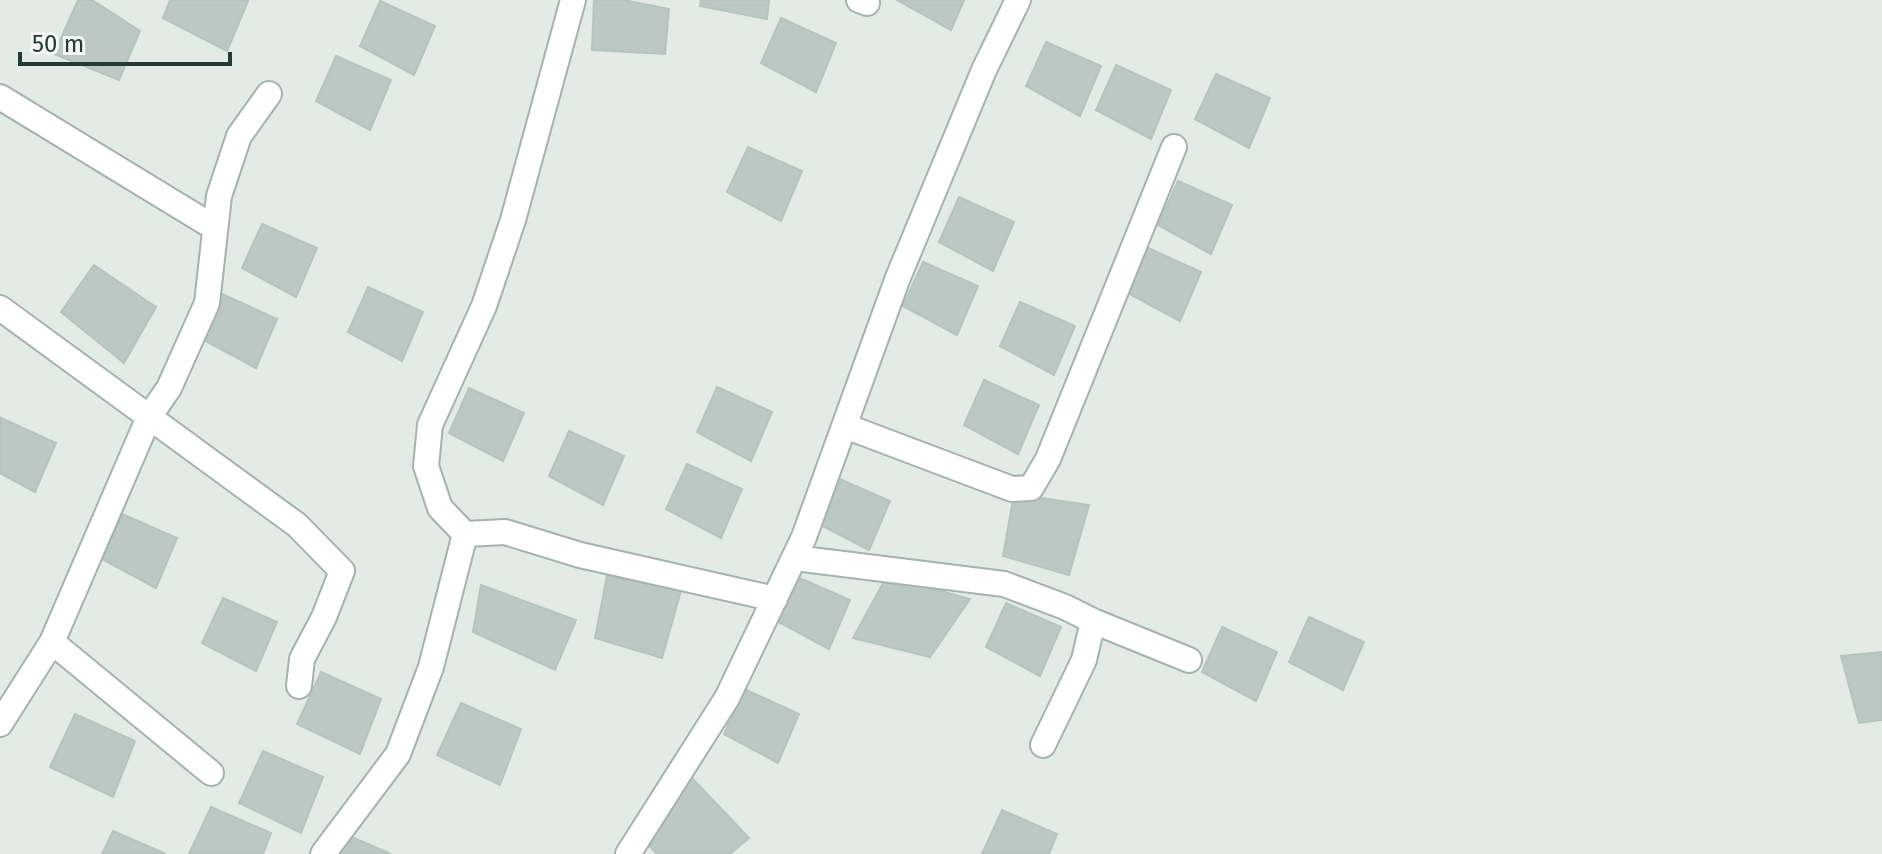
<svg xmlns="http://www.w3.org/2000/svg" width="1882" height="854" viewBox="0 0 1882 854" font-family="'Fira Sans',sans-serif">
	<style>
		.building { fill: #bbc8c3; stroke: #b6c4be; stroke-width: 2 }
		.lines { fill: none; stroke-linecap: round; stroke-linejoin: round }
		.minor-casing { stroke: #a6b2ae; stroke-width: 28 }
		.minor { stroke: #fff; stroke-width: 24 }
	</style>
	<rect width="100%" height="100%" fill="#e3ebe7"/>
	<!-- building -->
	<path class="building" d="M78,0H92L140,31L119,80L54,54Z
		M170,0H246L248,1L227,51L163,18Z
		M594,0H624L669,9L665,54L592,50Z
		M701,0H769L767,19L700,6Z
		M897,0H964L951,30Z
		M380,1L435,26L414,75L360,46Z
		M781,18L836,43L816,92L761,63Z
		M1046,42L1101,66L1080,116L1026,86Z
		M336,56L391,80L370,130L316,101Z
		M1116,65L1171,90L1151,139L1096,110Z
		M1216,74L1270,98L1249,148L1195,119Z
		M748,147L802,171L781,221L727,192Z
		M1178,181L1232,205L1211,254L1158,225Z
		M959,197L1014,222L993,271L939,242Z
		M262,224L317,248L296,297L242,268Z
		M1146,247L1201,272L1180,321L1126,292Z
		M923,262L978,286L957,335L903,306Z
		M94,265L156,307L124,363L61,312Z
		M368,287L423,312L402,361L348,332Z
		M222,294L277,319L256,368L202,339Z
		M1020,302L1075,326L1054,375L1000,346Z
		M984,380L1039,405L1018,454L964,425Z
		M717,387L772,412L751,461L697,432Z
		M469,388L524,413L503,461L449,433Z
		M1,418L56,443L35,492L0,473Z
		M569,431L624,456L603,505L549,476Z
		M687,464L742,489L721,538L666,509Z
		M835,477L890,501L869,550L815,522Z
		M1014,494L1089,505L1069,575L1003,556Z
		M122,514L177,538L156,588L102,559Z
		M607,576L682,587L662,658L595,638Z
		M795,576L850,600L829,649L775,620Z
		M887,576L970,599L930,657L853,638Z
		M481,585L576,620L555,670L473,632Z
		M223,598L277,622L256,671L202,643Z
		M1006,603L1061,627L1040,676L986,647Z
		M1309,617L1364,642L1343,690L1289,662Z
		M1222,627L1277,652L1256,701L1202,672Z
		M1882,652V720L1859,723L1841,656Z
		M321,672L381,699L360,754L297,724Z
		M744,689L799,714L778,763L724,734Z
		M461,703L521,729L500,785L437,755Z
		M75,714L135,741L113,797L50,767Z
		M263,751L323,777L301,833L239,803Z
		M690,776L749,838L730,854H657L644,841Z
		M211,807L271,833L263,854H189Z
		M1002,810L1057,834L1049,854H982Z
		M113,831L166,854H102Z
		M347,835L391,854H338Z"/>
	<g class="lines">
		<!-- minor casing -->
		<g class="minor-casing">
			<path id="minor" d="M573,0L513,220L484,306L430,425L426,466L440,508L465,534L505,532L580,555L775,599
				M859,0L867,3
				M0,97L215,228
				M0,308L297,525L342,571L324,617L302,659L299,686
				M845,426L1012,489L1031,488L1048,459L1174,147
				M795,558L1004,584L1065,607L1093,621L1084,660L1043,745
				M1093,621L1189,660
				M52,642L211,773
				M0,724L52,642L149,417L169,388L207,303L219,196L239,136L269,94
				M323,854L398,754L431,667L465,534
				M628,854L727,698L804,537L897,280L984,70L1018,0"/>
		</g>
		<!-- minor -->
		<use href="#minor" class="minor"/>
	</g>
	<!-- scale -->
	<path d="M20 52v12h210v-12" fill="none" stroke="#253a34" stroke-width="4"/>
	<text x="32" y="52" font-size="24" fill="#253a34" stroke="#f3f8f5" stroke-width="6" paint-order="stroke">50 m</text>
</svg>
